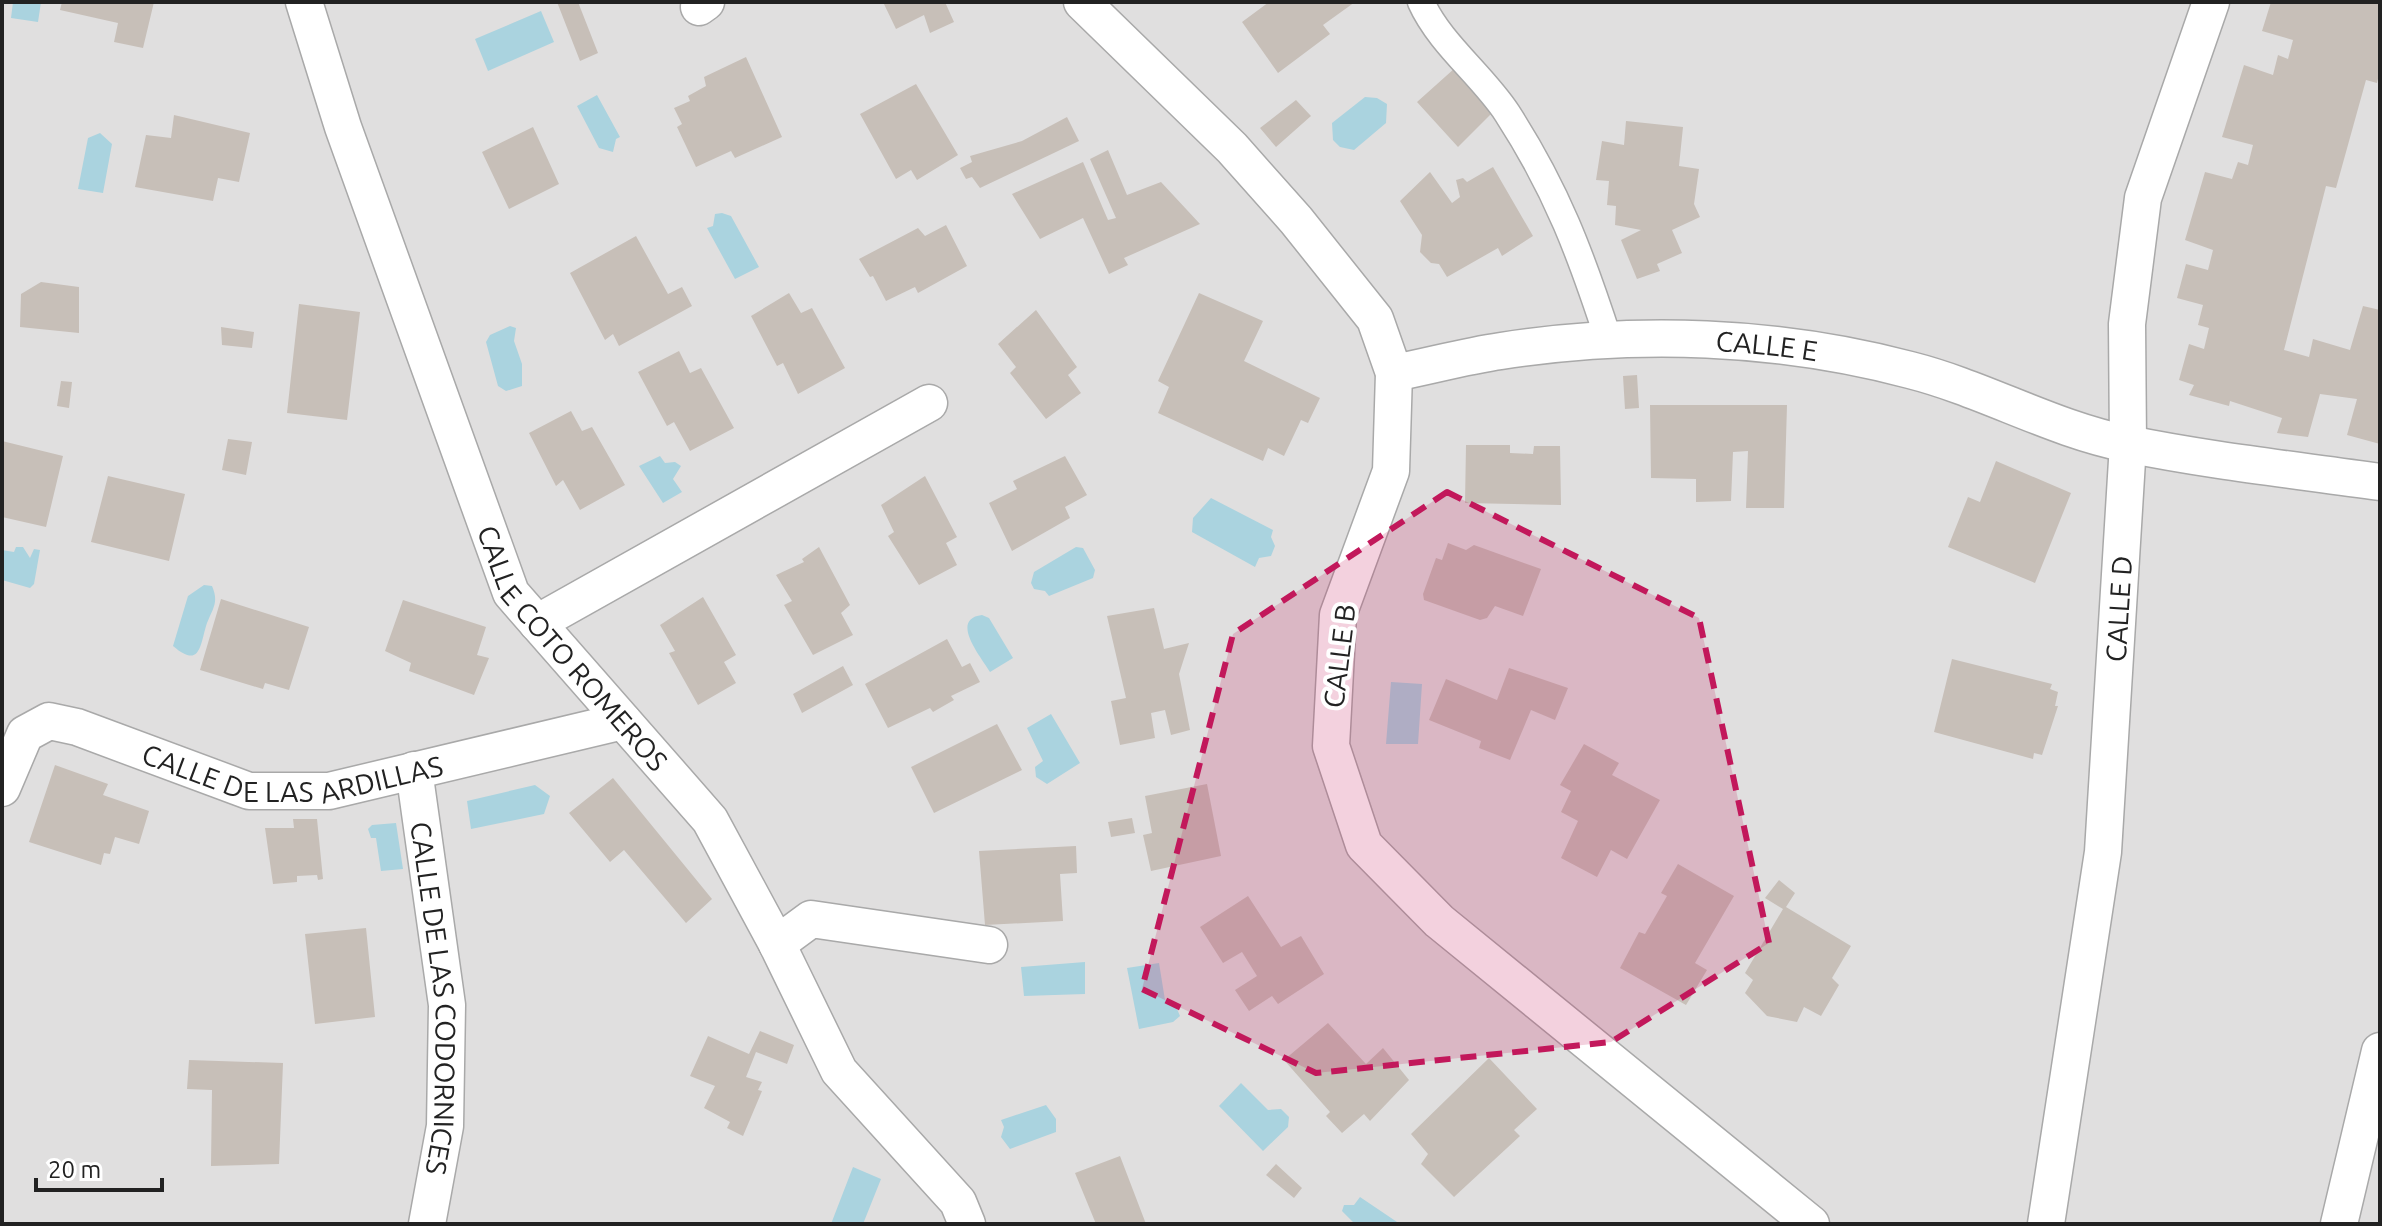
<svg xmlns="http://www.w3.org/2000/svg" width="2382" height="1226" viewBox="0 0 2382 1226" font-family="Ubuntu,sans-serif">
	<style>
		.residential { fill: #e0dfdf }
		.water { fill: #aad3df }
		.building { fill: #c7bfb8 }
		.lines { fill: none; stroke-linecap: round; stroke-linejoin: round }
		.pedestrian-casing { stroke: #a9a9a9; stroke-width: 29 }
		.minor-casing { stroke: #a9a9a9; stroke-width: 39 }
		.pedestrian { stroke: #fff; stroke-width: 26 }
		.minor { stroke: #fff; stroke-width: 36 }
		.marked { fill: #c2185b; fill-opacity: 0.2; stroke: #c2185b; stroke-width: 6; stroke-dasharray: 16 10; stroke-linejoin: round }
		.labels { text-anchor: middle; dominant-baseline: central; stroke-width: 8; stroke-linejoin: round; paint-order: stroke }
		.street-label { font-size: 28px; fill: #222; stroke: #fff }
	</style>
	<rect width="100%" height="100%" fill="#f2efe9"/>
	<!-- residential -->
	<path class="residential" d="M2,2H2380V1224H2Z"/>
	<!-- water -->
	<path class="water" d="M13,2H41L38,22L11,18Z
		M541,11L554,42L488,71L475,39Z
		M597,95L620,137L616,139L613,152L599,148L577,106Z
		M1365,97L1377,98L1387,104L1386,123L1354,150L1340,147L1333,140L1332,123Z
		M100,133L112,144L103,193L78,189L88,138Z
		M722,213L731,216L759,267L735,279L707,228L713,226L715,214Z
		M510,326L516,328L514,341L522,364V386L506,391L498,386L486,342L490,335Z
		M660,456L665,463L675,462L681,466L673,479L682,492L663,503L639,466Z
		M1211,498L1273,530L1271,537L1275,546L1271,556L1259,558L1255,567L1192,532L1193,518Z
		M16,547H23L30,558L34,549L40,550L34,584L30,588L2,580V550L14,552Z
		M1076,547L1083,548L1095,570L1093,578L1049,596L1045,591L1034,589L1031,583L1034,572Z
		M204,585L212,586C219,602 213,608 207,623C200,644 201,670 173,646L188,596Z
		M982,615L989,618L1013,658L990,672C981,657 949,619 982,615Z
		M1391,682L1422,684L1418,744H1386Z
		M1051,714L1080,763L1047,784L1036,777L1035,767L1043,761L1027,728Z
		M535,785L550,796L544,814L471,829L467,801Z
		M396,823L403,869L381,871L376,838H371L368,829L372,825Z
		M1085,962V994L1024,996L1021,967Z
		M1159,963L1165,1000L1174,1002L1180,1016L1173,1022L1139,1029L1127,968Z
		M1241,1083L1268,1110L1281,1109L1289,1117L1288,1127L1263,1151L1219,1106Z
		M1046,1105L1056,1119V1132L1010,1149L1001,1137L1004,1127L1001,1120Z
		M853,1167L881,1179L863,1224H831Z
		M1360,1197L1400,1224H1355L1342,1211L1344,1205H1354Z"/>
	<!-- building -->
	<path class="building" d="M62,2H154L143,48L114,42L118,23L60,10Z
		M557,2H578L598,53L580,61Z
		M883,2H945L954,22L930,33L924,15L896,29Z
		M1269,2H1355L1323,25L1330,34L1278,73L1242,22Z
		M2271,2H2380V70L2377,83L2366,80L2336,188L2326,186L2284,350L2309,357L2313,339L2350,350L2363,306L2380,310V444L2347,435L2357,399L2320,394L2308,437L2277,433L2282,418L2230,401L2229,406L2189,395L2194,385L2179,380L2189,344L2204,349L2209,328L2198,325L2203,305L2177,298L2186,264L2208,270L2213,250L2185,240L2205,172L2232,179L2238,162L2248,165L2253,145L2222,137L2244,65L2273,75L2278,55L2288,59L2293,40L2262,31Z
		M746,57L782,137L735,158L731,151L696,167L677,127L682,124L674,108L690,101L688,96L706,86L704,77Z
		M1455,68L1491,114L1458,147L1417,102Z
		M916,84L958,155L917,180L911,170L896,179L860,114Z
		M1296,100L1311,116L1276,147L1260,128Z
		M174,115L250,133L239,182L218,178L213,201L135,187L146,135L171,138Z
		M1067,117L1079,141L980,188L972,177L966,179L960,168L972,162L970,156L1022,141Z
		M1626,121L1683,127L1679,166L1699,169L1694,204L1700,217L1672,230L1682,253L1657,264L1660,271L1637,279L1621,240L1641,230L1615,225L1616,206L1607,205L1609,181L1596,180L1602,141L1624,145Z
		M533,127L559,184L509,209L482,152Z
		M1108,150L1127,195L1161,182L1200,224L1124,258L1128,265L1109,274L1083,218L1040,239L1012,194L1083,162L1108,220L1116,218L1090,159Z
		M1493,167L1533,236L1502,256L1498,248L1447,277L1439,264L1431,263L1420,252L1422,235L1400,201L1430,172L1452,203L1460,197L1456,180L1463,178L1467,182Z
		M946,225L967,266L918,293L915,287L886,301L873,276L870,277L859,259L918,228L925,236Z
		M636,236L668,294L682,287L692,306L619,346L613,334L605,340L570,273Z
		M41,282L79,287V333L20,327L21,294Z
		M789,293L801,313L812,308L845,368L798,394L783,363L777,366L751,316Z
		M1199,293L1263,321L1244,361L1320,398L1308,423L1301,420L1284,456L1268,448L1263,461L1158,413L1169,387L1158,381Z
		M299,304L360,312L347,420L287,413Z
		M1036,310L1077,367L1068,375L1081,393L1046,419L1010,373L1016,367L998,344Z
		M221,327L254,332L252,348L222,345Z
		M679,351L690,373L701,368L734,428L690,451L674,422L667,426L638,372Z
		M1637,375L1639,408L1625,409L1623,376Z
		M61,381L72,382L69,408L57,406Z
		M1650,405H1787L1784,508H1746L1748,451L1733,452L1731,501L1696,502V479L1651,478Z
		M571,411L582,431L592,427L625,485L580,510L563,480L556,486L529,433Z
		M228,439L252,442L246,475L222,470Z
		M2,441L63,456L46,527L2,517Z
		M1466,445H1510V453L1533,454L1534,446H1560L1561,505L1465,503Z
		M1065,456L1087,495L1065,507L1070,518L1012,551L989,503L1017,489L1013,481Z
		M1996,461L2071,493L2035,583L1948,547L1968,497L1980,502Z
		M108,476L185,494L169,561L91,542Z
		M925,476L957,537L946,543L957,565L919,585L888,536L894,532L881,505Z
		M1448,543L1466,550L1474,545L1541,569L1523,616L1495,606L1487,618L1480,620L1424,600L1423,594L1436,558L1442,560Z
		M819,547L850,605L841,613L853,635L813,655L784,605L792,601L776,575L804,562L802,559Z
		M703,597L736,655L724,662L736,683L698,705L669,653L675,651L660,625Z
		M221,599L309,627L289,690L265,683L263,689L200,670Z
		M403,600L486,627L477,655L489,658L474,695L409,671L411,663L385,651Z
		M1154,608L1164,649L1189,643L1179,674L1190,730L1171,735L1165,710L1151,713L1155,738L1120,745L1111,701L1126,698L1107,616Z
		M947,639L962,667L970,663L980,682L951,696L954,700L933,712L930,708L888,728L865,684Z
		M1952,659L2052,684L2050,689L2058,692L2055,706H2058L2042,755L2034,753L2033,759L1934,732Z
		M843,666L853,685L802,713L793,694Z
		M1509,668L1568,688L1555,720L1531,710L1510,760L1479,748L1481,741L1429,720L1446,679L1497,700Z
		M997,724L1022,770L934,813L911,767Z
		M1584,744L1619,763L1612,775L1660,800L1627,859L1611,850L1597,877L1561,858L1578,821L1561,812L1571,791L1560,785Z
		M55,765L108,784L103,795L149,811L139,844L115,837L110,854L104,853L101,865L29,842Z
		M613,778L712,899L686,923L624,850L610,862L569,813Z
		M1207,784L1221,856L1151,871L1143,835L1152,833L1145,796Z
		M1132,818L1135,833L1111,837L1108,822Z
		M293,819H317L323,879L318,880L317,875L297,876V882L273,884L265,828H294Z
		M1076,846L1077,873L1060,874L1063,921L985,925L979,851Z
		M1678,864L1734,896L1695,963L1707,970L1686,1005L1620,968L1639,932L1645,934L1667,896L1661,893Z
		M1779,880L1795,893L1786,907L1851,946L1832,978L1839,985L1821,1016L1804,1007L1797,1022L1767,1016L1745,993L1753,980L1745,973L1783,909L1765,898Z
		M1248,896L1281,947L1301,936L1324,974L1278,1004L1272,996L1249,1011L1235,990L1257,976L1242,952L1223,963L1200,927Z
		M366,928L375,1017L315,1024L305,934Z
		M1328,1023L1366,1064L1383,1048L1409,1080L1370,1121L1364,1114L1342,1133L1326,1116L1330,1112L1284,1060Z
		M760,1031L794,1045L787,1064L756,1052L746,1077L762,1082L758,1090L762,1091L743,1136L727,1128L730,1122L704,1108L715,1086L690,1076L708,1036L749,1054Z
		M1489,1058L1537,1109L1514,1130L1520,1136L1454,1197L1421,1164L1428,1154L1411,1134Z
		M189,1060L283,1063L279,1164L211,1166L212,1090L187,1089Z
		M1120,1156L1146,1224H1096L1075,1173Z
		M1276,1164L1302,1188L1294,1198L1266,1175Z"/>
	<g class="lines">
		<!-- pedestrian casing -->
		<g class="pedestrian-casing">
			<path id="pedestrian" d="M1421,2C1440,44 1482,75 1507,113C1557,190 1581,255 1609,341"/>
		</g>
		<!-- minor casing -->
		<g class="minor-casing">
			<g id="minor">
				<path id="s1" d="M304,2L343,127L511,593L710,820L777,944L839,1071L958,1202L967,1224"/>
				<path d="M1082,2L1232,148L1296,220L1375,319L1394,373L1391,471L1338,615L1331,746L1364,845L1439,921L1811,1224"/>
				<path d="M699,7L706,2"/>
				<path id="s2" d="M1394,373C1430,366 1466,356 1501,351C1636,330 1778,335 1910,370C1985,389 2052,429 2128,444C2211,461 2296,470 2380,482"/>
				<path d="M537,623L929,403"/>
				<path id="s3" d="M414,770L447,1005L445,1126L427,1224"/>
				<path id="s4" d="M2,788L25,734L49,721L77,727L249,791H329L623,721"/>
				<path d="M777,944L811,919L989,945"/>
				<path id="s5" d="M2046,1224L2103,852L2128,444L2127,324L2143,198L2211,2"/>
				<path d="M2339,1224L2380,1051"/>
			</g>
		</g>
		<!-- pedestrian -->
		<use href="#pedestrian" class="pedestrian"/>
		<!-- minor -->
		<use href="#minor" class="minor"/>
	</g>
	<!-- marked area -->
	<path class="marked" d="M1447,492L1699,618L1769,943L1611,1042L1316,1073L1142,989L1233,634Z"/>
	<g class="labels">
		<!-- street labels -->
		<g class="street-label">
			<text stroke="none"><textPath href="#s2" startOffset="376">CALLE E</textPath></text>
			<text stroke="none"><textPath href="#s5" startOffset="620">CALLE D</textPath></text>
			<text stroke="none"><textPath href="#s1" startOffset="706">CALLE COTO ROMEROS</textPath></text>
			<text transform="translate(1339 656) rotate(-83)">CALLE B</text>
			<text stroke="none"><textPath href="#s4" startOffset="340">CALLE DE LAS ARDILLAS</textPath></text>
			<text stroke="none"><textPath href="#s3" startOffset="230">CALLE DE LAS CODORNICES</textPath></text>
		</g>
	</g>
	<!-- border -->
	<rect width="2382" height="1226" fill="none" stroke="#222222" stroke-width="8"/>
	<!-- scale -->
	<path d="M36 1178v12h126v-12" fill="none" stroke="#222222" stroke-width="4"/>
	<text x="48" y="1178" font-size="24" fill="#222222" stroke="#ffffff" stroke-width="6" paint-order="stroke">20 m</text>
</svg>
